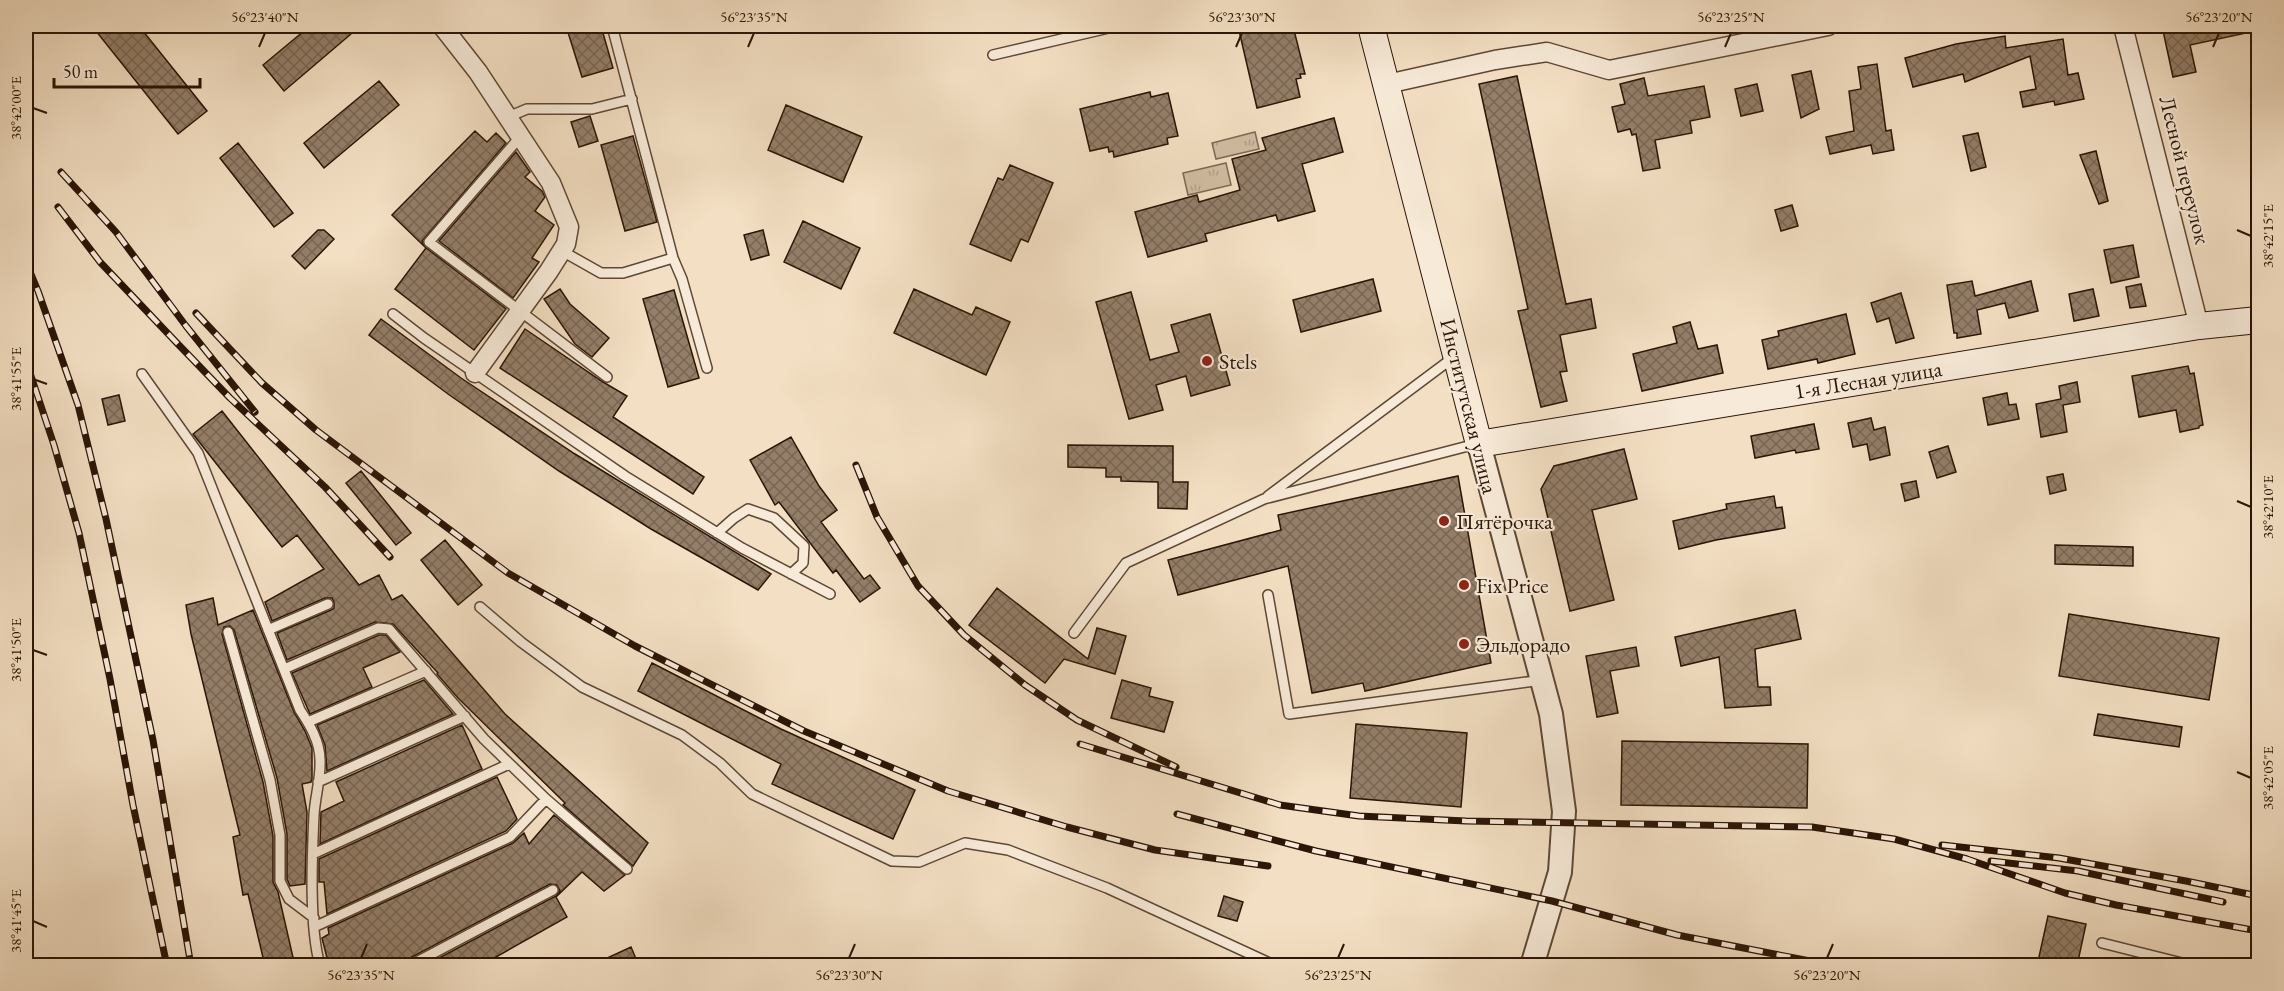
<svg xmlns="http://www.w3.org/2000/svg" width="2284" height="991" viewBox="0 0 2284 991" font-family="'EB Garamond',serif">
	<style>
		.park { fill: url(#park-tufts); stroke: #7e6954; stroke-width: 1.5 }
		.building { fill: url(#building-cross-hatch); stroke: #2b1506; stroke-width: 1.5 }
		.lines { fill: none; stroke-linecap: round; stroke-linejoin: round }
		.service-casing { stroke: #5d4835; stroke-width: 12 }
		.minor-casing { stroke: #5d4835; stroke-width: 21 }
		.tertiary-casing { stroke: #5d4835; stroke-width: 26 }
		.secondary-casing { stroke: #2b1506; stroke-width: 28 }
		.service { stroke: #f7ead8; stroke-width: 9 }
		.minor { stroke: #f7ead8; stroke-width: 18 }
		.tertiary { stroke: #f7ead8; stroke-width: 22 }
		.secondary { stroke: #f7ead8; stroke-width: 26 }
		.rail-casing { stroke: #2b1506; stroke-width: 7 }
		.rail { stroke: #f7ead8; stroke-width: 4.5; stroke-dasharray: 14; stroke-linecap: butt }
		.ticks { fill: none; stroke: #2b1506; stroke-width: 2 }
		.poi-dot { fill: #8f2418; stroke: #f7ead8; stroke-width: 2 }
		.labels { text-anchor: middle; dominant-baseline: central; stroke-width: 4.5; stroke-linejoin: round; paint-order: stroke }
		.street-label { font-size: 22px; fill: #2b1506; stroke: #f7ead8 }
		.poi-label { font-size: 22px; fill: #2b1506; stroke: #f7ead8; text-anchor: start }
		.neatline { fill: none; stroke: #2b1506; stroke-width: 2 }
		.ticks-label { font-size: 15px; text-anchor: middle; fill: #2b1506 }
	</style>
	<defs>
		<pattern id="park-tufts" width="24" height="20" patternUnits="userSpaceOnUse" patternTransform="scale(1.5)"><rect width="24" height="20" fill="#d1bda3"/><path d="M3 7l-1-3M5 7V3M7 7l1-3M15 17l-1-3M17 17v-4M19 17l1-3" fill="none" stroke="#b4a28b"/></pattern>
		<pattern id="building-cross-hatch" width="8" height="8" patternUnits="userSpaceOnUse" patternTransform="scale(1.5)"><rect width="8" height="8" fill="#937e68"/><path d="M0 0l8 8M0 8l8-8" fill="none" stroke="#786654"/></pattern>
	</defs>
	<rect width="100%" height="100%" fill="#f3dfc3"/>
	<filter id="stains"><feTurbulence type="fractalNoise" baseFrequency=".00333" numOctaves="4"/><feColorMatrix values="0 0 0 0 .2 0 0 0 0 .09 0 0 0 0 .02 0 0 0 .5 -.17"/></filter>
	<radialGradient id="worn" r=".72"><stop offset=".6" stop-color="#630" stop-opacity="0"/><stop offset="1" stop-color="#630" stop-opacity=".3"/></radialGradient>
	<!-- park -->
	<path class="park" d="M1255,132L1259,149L1216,159L1212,143Z
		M1226,163L1231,185L1188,195L1183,173Z"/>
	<!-- building -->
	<path class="building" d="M92,26H139L207,111L178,134Z
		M310,26H344L351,34L284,91L263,65Z
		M566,26H601L613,68L582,77Z
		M1238,26H1293L1305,74H1300L1301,78L1296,79L1300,97L1257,108Z
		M2162,26H2251V32L2190,45L2196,72L2173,77Z
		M2005,36L2006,48L2063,39L2068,75L2078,73L2084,99L2055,105L2054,101L2023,107L2020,92L2036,89L2030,56L1965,82L1963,74L1913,87L1905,58L1956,44Z
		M1877,64L1886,131L1891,130L1894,150L1873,154L1871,145L1830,154L1826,137L1854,131L1849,91L1861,89L1858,67Z
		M1811,71L1819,109L1801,118L1792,75Z
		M1517,76L1566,304L1591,299L1596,328L1560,335L1567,371L1560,372L1567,401L1541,407L1518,311L1528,309L1479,84Z
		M1644,78L1648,96L1704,86L1710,117L1690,121L1692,133L1655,140L1660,168L1643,171L1636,134L1632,135L1630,129L1618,132L1612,107L1625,104L1620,84Z
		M379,81L399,105L324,168L304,143Z
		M1757,84L1763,111L1741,116L1735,89Z
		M1150,92L1151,97L1168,93L1178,136L1167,138L1168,144L1114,157L1113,151L1109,152L1108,147L1090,151L1080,109Z
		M786,105L862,137L843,182L768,150Z
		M590,116L598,141L579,147L571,122Z
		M1334,118L1343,152L1302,164L1315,211L1278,221L1276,215L1205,234L1207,241L1148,257L1135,212L1197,195L1199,202L1240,190L1232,159L1266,150L1262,138Z
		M475,131L487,142L496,133L506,143L422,241L425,247L506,309L474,350L395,289L426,248L392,215Z
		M1978,133L1986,167L1971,171L1963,136Z
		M633,136L657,222L625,231L601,145Z
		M238,143L293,213L274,227L220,158Z
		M2096,151L2108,201L2099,204L2080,155Z
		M516,152L530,172L525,177L542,191L545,197L535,211L554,225L532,258L539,262L513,298L439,241Z
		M1010,165L1053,183L1028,242L1021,239L1011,261L970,244L998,178L1003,180Z
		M1792,205L1798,226L1781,231L1775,210Z
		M803,221L860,248L841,289L784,262Z
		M318,230H324L334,239L305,269L292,256Z
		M763,230L769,255L751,260L744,235Z
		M2133,245L2139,277L2111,283L2104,250Z
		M1373,279L1381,311L1301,332L1293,300Z
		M1972,281L1975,296L2031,281L2038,311L2009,318L2005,303L1977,310L1981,334L1957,338V333H1954L1947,285Z
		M2141,284L2146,306L2130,308L2126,287Z
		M560,289L570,304L609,338L592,357L575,344L544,299Z
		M914,289L972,315L976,307L1010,322L986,375L894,333Z
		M2093,289L2099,316L2074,321L2069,294Z
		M674,290L699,378L668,387L643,299Z
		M1131,292L1150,360L1179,352L1171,325L1210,314L1230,385L1191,396L1186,376L1156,385L1163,410L1129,419L1096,302Z
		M1901,293L1914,338L1896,343L1889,318L1877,322L1871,303Z
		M1846,314L1855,354L1818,363L1817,359L1768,369L1762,340L1779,336L1778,331Z
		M381,319L461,378L575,454L771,574L758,590L651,529L559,471L448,394L369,335Z
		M1690,322L1698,349L1717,345L1723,373L1642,391L1633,354L1677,343L1673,327Z
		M525,329L603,382L627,396L613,417L704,477L693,494L500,368Z
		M2188,366L2190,374L2194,373L2203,425L2199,426V428L2180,432L2176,410L2139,417L2132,376Z
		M2077,382L2080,402L2063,405L2067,432L2041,437L2036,404L2061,399L2059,386Z
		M2007,393L2009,405L2016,404L2019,419L1988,425L1983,398Z
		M119,395L125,421L108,425L102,399Z
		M222,411L359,585L379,575L392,600L402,595L505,714L648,843L633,866L563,805L565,803L458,698L437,674L438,673L393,624L375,622L287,660L277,633L331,610L334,608V602L332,598H325L272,621L265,602L324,569L297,535L282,547L193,434Z
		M1871,418L1874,430L1885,427L1890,455L1870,460L1867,444L1853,447L1848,423Z
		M1814,424L1819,449L1796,453L1795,450L1755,458L1751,436Z
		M791,437L819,486L837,510L821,522L864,579L870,575L880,588L860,602L836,570L833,573L779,502L775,505L750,460Z
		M1068,445L1173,446V482H1188L1187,509L1158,508V482L1121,481V477H1106V468L1068,467Z
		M1948,446L1956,472L1937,478L1929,452Z
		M1624,449L1637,499L1592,510L1614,600L1570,611L1541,489L1554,466Z
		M361,471L411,533L396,545L346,483Z
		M2063,474L2066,490L2050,494L2047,477Z
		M1458,476L1491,663L1365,691L1363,683L1312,693L1288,566L1178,595L1168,560L1281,530L1278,515Z
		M1916,481L1919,497L1905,501L1901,484Z
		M1774,496L1776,508L1782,507L1785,528L1716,540L1679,549L1673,521L1727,509L1726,504Z
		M445,540L482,585L458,605L421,560Z
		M2055,545L2133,547V566L2055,564Z
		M997,588L1088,659L1097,628L1126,636L1115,674L1064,659L1045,683L969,625Z
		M213,598L218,625L253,610L294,712L305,731L312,748V779L311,782L302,784L307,812L305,884L290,886L287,879V834L277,778L234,630L230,626L224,627L222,634L263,782L273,836V882L278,892L295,966H265L248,894L243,895L233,837L240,835L191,634L186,605Z
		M1795,610L1801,639L1755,649L1758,687H1770L1771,705L1725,708L1719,657L1681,666L1675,637Z
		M2069,614L2219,638L2209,700L2059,676Z
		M379,635H386L400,652L363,668L372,687L310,714L292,673Z
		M1636,647L1639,666L1610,671L1618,713L1597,717L1586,656Z
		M652,663L781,729L915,790L893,839L772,784L781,764L638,691Z
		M424,680L453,714L327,771L325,745L317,725Z
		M1122,680L1151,688L1149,696L1173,702L1164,732L1111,718Z
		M2098,714L2182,727L2179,747L2094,735Z
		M1356,724L1467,733L1461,807L1350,798Z
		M462,725L482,769L320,844L321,812L344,801L336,782Z
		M1622,741L1808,744L1807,808L1621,805Z
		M497,777L517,819L506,831L327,914L324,882H319V859Z
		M554,815L625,875L604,891L582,872L556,897L567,917L480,966H424L556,896L560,891L557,885L550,884L406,960L402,966H329L322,938L329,934L328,928L513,843L524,833L529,844Z
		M1224,896L1243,902L1237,921L1218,916Z
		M2048,916L2086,924L2077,966H2037Z
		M631,947L639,966H590Z"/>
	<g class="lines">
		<!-- service casing -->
		<g class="service-casing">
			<path id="service" d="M612,26L673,258L682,279L707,368
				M993,55L1117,26
				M508,117L527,109H592L632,99
				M521,136L429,242L607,377
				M562,251L601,273H623L673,258
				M393,314L424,338L625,476L742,548L830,594
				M142,374L198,453L300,710C310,725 320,742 320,760C321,778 315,797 314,815C312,858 309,925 320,966
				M1268,496L1454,357
				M717,533L734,518L748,509L774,518L804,546L803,563L791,574
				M1268,595L1289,714L1542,680
				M480,607L521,642L582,687L682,735L720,763L752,794L892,861L919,862L965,843L1008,850L1107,888L1276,966
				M268,630L328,604
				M228,632L270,780L280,835V881L289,899L314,918
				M1074,633L1126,563L1264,499L1476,444
				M284,669L378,628L389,629L484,739L546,799L627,869
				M308,722L426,671
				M318,782L465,716
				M313,854L509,764
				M314,927L510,837L546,799
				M2102,943L2194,966
				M409,966L553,890"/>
		</g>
		<!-- minor casing -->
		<g class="minor-casing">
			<path id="minor" d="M442,26L478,72L551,183L569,227L566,244L549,271L475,373
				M2123,26L2199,326
				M1387,84L1495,60L1547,52L1609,70L1828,26"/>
		</g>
		<!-- tertiary casing -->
		<g class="tertiary-casing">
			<path id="tertiary" d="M1479,444L1551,714L1564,811L1560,872L1532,966"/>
		</g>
		<!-- secondary casing -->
		<g class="secondary-casing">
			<path id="secondary" d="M1371,26L1479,444L2199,326L2258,320"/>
		</g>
		<!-- service -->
		<use href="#service" class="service"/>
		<!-- minor -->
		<use href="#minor" class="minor"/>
		<!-- tertiary -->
		<use href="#tertiary" class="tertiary"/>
		<!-- secondary -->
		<use href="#secondary" class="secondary"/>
		<!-- rail casing -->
		<g class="rail-casing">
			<path id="rail" d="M61,172L116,232L186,326L255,412
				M58,207L100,262L175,341L230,398L325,487L390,557
				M26,262L38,291L78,405L106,519L153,740L191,966
				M196,313L262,383L316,430L508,573L635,646L804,731L948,791L1067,827L1155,850L1268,866
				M26,361L54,445L79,533L110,679L133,805L167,966
				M856,465L877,517L918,586L964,635L1025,685L1077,720L1176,767
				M1080,744L1280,805L1359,816L1466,821L1812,827L1894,839L1967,859L2065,893L2116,905L2258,931
				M1177,814L1316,851L1552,901L1677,935L1836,966
				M1942,845L2059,858L2186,881L2258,896
				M1991,861L2078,871L2223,902"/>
		</g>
		<!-- rail -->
		<use href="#rail" class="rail"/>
	</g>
	<!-- ticks -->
	<path class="ticks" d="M259,47L265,33M748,47L754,33M1236,47L1242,33M1725,47L1731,33M2213,47L2219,33M33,108L47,113M2237,230L2251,236M33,379L47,384M2237,501L2251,507M33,650L47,655M2237,772L2251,778M33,921L47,927M361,958L367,944M849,958L855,944M1338,958L1344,944M1827,958L1833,944"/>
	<!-- markers -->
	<g class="poi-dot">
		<circle cx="1207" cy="361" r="6"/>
		<circle cx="1444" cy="521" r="6"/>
		<circle cx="1464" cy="585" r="6"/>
		<circle cx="1464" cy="644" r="6"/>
	</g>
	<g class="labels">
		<!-- street labels -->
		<g class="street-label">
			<text transform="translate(2185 170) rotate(76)">Лесной переулок</text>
			<text transform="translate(1868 380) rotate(-9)">1-я Лесная улица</text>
			<text transform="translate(1469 406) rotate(76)">Институтская улица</text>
		</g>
		<!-- poi labels -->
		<g class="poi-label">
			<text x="1219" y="361">Stels</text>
			<text x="1456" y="521">Пятёрочка</text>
			<text x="1476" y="585">Fix Price</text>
			<text x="1476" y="644">Эльдорадо</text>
		</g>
	</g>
	<!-- margin -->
	<rect width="2284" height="991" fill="none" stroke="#f3dfc3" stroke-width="66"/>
	<!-- scale -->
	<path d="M54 78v9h146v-9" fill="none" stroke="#2b1506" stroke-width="3"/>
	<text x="63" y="78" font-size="18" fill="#2b1506" stroke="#f7ead8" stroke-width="4.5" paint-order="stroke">50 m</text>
	<rect x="33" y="33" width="2218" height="925" class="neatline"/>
	<g class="ticks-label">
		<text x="265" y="22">56°23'40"N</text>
		<text x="754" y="22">56°23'35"N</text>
		<text x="1242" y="22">56°23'30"N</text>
		<text x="1731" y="22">56°23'25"N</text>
		<text x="2219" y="22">56°23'20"N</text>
		<text transform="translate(16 108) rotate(-90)" y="5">38°42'00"E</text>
		<text transform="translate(2268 236) rotate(-90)" y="5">38°42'15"E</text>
		<text transform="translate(16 379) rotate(-90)" y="5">38°41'55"E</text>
		<text transform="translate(2268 507) rotate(-90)" y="5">38°42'10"E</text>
		<text transform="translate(16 650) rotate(-90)" y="5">38°41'50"E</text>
		<text transform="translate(2268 778) rotate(-90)" y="5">38°42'05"E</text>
		<text transform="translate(16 921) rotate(-90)" y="5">38°41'45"E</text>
		<text x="361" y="980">56°23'35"N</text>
		<text x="849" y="980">56°23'30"N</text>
		<text x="1338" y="980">56°23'25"N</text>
		<text x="1827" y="980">56°23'20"N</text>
	</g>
	<rect width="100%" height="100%" filter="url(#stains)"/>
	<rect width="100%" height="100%" fill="url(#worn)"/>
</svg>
